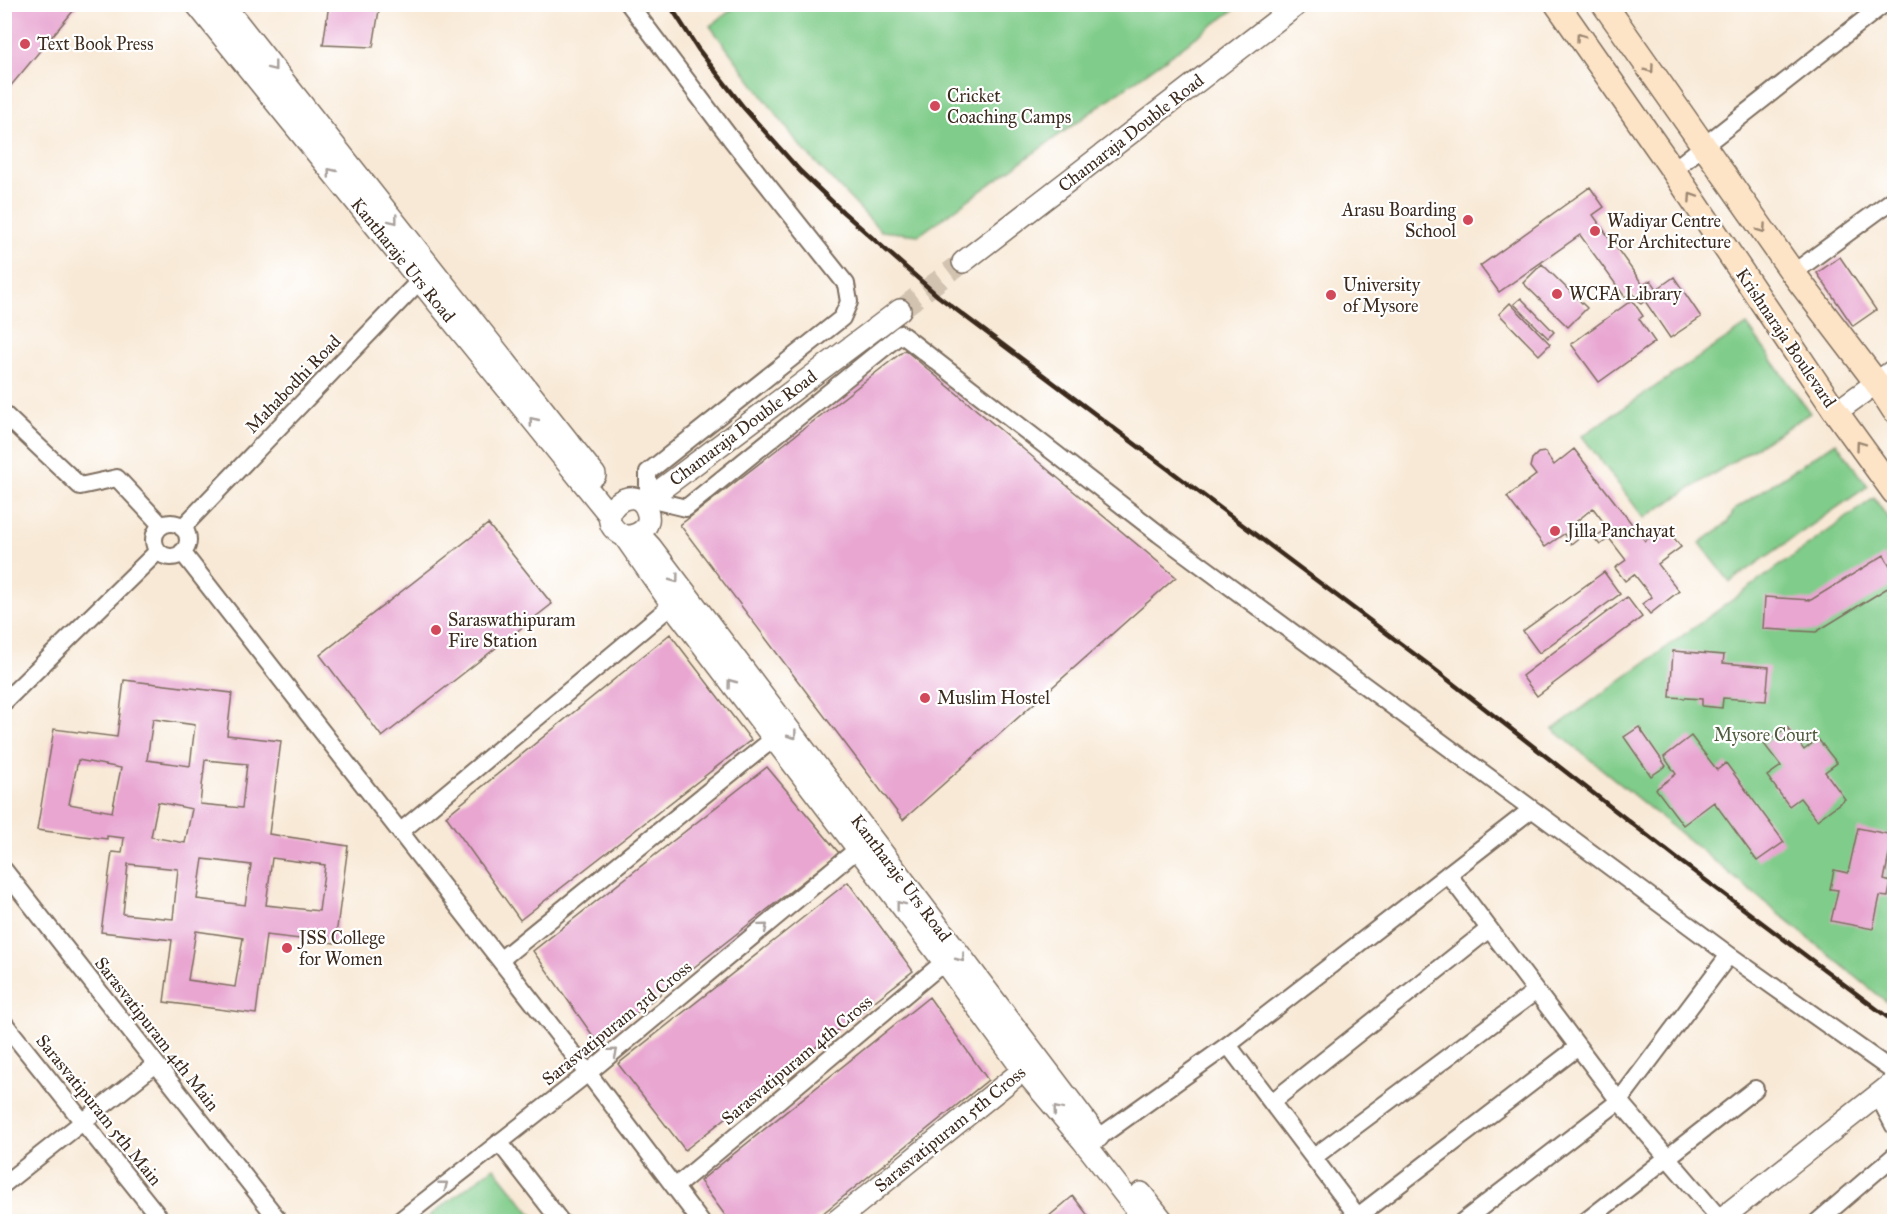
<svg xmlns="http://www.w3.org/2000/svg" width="1899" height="1226" viewBox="0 0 1899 1226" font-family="'IM FELL Great Primer',serif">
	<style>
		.green { fill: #80cc8a; stroke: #5e7b54; stroke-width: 1.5 }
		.building { fill: #e8a6d1; fill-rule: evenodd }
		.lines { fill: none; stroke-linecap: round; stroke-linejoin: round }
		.tertiary-tunnel { stroke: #d2c3b1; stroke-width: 21; stroke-dasharray: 21 10; stroke-linecap: butt }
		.minor-casing { stroke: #7d6d5e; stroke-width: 20 }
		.tertiary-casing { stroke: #7d6d5e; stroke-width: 24 }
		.secondary-casing { stroke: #7d6d5e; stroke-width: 27 }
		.minor { stroke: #fff; stroke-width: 16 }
		.tertiary { stroke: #fff; stroke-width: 21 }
		.secondary { stroke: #fee4c6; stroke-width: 24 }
		.rail { stroke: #3b2a1e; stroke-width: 4.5 }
		.oneway { stroke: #9c8772 }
		.oneway2 { stroke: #a79f9a }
		.poi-dot { fill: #d1495b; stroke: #fff; stroke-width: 2 }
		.labels { text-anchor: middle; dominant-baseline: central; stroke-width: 4.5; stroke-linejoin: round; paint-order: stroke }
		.poi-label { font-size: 18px; fill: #3b2a1e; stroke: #fff; text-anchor: start }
		.street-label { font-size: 18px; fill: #3b2a1e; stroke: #fff }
		.park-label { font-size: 18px; fill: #505b3e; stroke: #fff }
	</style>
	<rect width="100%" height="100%" fill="#fff"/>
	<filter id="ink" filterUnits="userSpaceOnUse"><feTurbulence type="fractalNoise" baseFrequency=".0167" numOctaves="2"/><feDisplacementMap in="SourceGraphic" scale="12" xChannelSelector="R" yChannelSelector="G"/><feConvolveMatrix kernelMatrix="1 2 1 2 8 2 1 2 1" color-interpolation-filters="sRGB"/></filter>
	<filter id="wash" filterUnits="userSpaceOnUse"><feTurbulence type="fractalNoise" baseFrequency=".008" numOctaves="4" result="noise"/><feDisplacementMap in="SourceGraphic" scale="24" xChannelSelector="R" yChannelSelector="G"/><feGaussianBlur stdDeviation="1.35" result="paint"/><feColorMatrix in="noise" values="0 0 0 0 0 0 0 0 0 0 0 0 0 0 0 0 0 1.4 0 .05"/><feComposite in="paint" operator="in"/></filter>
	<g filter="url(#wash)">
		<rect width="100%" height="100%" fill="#f8e9d6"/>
		<!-- green -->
		<path class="green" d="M738,5V4L1241,5L919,235L881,231L801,147L710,26Z
			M1747,325L1810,413L1644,518L1582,436Z
			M1836,442L1868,486L1730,582L1700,543L1727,523L1735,509Z
			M1874,498L1894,527V1008L1553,729Z
			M494,1167L537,1221H423Z"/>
		<g id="blocks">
			<!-- building -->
			<path class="building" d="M5,4H79L9,88L5,84Z
				M329,4H380L373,47L323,45Z
				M1590,187L1604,207L1593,215L1643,285L1651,280L1657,289L1674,277L1701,317L1670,338L1645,301L1641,304L1632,292L1625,297L1580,235L1499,292L1480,266Z
				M1840,257L1876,310L1853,326L1817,273Z
				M1542,264L1587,308L1568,327L1523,283Z
				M1521,298L1554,332L1548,338L1514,304Z
				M1632,300L1643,316L1639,319L1655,342L1599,382L1571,344Z
				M1510,303L1550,344L1539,355L1499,314Z
				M905,350L1176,577L903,820L680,525Z
				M1574,449L1645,541L1665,526L1681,547L1658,564L1679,591L1650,614L1642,604L1652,597L1634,574L1625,581L1615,568L1626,560L1609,538L1600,545L1594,538L1608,528L1593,508L1572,525L1581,536L1571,544L1564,534L1545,547L1507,497L1536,475L1530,467L1532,459L1538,453L1545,452L1554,465Z
				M488,524L552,604L382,737L320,655Z
				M1884,555L1894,573V584L1816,632L1763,629L1765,597L1811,600Z
				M1604,572L1620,594L1539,653L1523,631Z
				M1627,597L1642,617L1537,696L1522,676Z
				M670,634L751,740L520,920L446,816Z
				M1673,651L1724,655L1723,663L1769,667L1766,701L1723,698L1722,708L1702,706V699L1670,697Z
				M124,680L232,693L227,735L281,741L269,834L348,846L335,943L266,935L256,1014L164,1002L172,940L101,932L112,852L122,853L124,838L107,836V839L37,830L54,729L117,737ZM153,719L195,725L190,766L147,760ZM78,760L121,768L112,812L69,804ZM205,760L247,764L242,808L200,804ZM158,802L192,809L185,843L151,837ZM272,858L325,865L319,911L266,905ZM203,859L251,865L245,905L197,899ZM128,864L178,869L173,919L123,914ZM196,931L243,938L235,987L188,980Z
				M1639,727L1666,766L1651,776L1624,737Z
				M1787,727L1804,750L1818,739L1837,763L1825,772L1845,799L1817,820L1800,798L1789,806L1767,776L1781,766L1764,744Z
				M1691,736L1717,770L1726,763L1784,842L1757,861L1714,802L1683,825L1656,789L1676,774L1664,757Z
				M767,767L839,853L598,1043L533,951Z
				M1858,828L1893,835L1884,880L1891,882L1888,897L1880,896L1873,929L1831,921L1838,890L1830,889L1834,870L1848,873Z
				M848,882L913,971L685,1150L618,1064Z
				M929,997L988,1080L812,1222H730L700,1181Z
				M1073,1196L1093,1222H1042Z"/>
		</g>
	</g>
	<g filter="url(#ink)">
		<use href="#blocks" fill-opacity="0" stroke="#7d6d5e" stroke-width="1.5"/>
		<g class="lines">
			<!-- tertiary-tunnel -->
			<path class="tertiary-tunnel" d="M900,310L963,262"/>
			<!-- minor casing -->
			<g class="minor-casing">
				<path id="minor" d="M629,4L731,139L846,284L849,302L842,318L648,472V499L686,508L901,334L1159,534L1532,809
					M1673,170L1884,4
					M1793,273L1894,199
					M4,414L80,486L117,478L162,526
					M154 540a17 17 0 1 1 34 0a17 17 0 1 1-34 0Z
					M182,528L427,273
					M182,552L588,1073L701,1222
					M4,702L158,551
					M400,832L672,605
					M4,870L280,1222
					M1448,874L1619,1101L1720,1219
					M500,960L773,739
					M4,1023L163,1222
					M1228,1045L1362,1222
					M1878,1095L1894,1126
					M1272,1102L1489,929
					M1098,1138L1228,1045L1532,809L1729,955L1894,1072
					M499,1142L561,1222
					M1314,1157L1536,991
					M4,1184L156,1064
					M675,1187L944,962
					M1358,1216L1578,1047
					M398,1222L588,1073L866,842
					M1462,1222L1619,1101L1729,955
					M1585,1222L1755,1089
					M1817,1222L1894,1156"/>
			</g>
			<!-- tertiary casing -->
			<g class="tertiary-casing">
				<path id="tertiary" d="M196,4L610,516
					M223,4L595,475
					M963,262L1298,4
					M1836,412L1894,370
					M643,503L900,310
					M639,534L651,547L1098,1137
					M624,536C638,537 653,527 647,511C636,477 585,517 624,536L672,605L944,962L1023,1070L1083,1141L1146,1222
					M1141,1193L1164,1222
					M835,1222L1033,1062
					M1717,1222L1894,1082"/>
			</g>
			<!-- secondary casing -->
			<g class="secondary-casing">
				<path id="secondary" d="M1557,4L1673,170L1836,412L1894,492
					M1604,4L1793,273L1876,382L1894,410"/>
			</g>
			<!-- minor -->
			<use href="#minor" class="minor"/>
			<!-- tertiary -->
			<use href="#tertiary" class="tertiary"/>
			<!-- secondary -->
			<use href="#secondary" class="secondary"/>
			<!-- rail -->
			<path class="rail" d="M669,4L698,49L744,108L800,171L843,212L938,296L1429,665L1680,861L1894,1022"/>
		</g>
		<!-- one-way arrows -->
		<defs><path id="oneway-chevron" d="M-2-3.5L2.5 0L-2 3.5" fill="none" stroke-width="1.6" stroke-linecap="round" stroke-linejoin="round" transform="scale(1.5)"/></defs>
		<g class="oneway">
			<use href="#oneway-chevron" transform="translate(1580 37) rotate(-125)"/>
			<use href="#oneway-chevron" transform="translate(1650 69) rotate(54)"/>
			<use href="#oneway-chevron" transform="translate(1692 197) rotate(-124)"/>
			<use href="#oneway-chevron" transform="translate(1762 229) rotate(55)"/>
			<use href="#oneway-chevron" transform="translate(1860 445) rotate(-126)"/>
		</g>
		<g class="oneway2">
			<use href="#oneway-chevron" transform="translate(273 67) rotate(52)"/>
			<use href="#oneway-chevron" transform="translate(331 172) rotate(-129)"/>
			<use href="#oneway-chevron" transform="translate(394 220) rotate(52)"/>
			<use href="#oneway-chevron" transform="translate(533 421) rotate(-129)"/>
			<use href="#oneway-chevron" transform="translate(675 579) rotate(53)"/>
			<use href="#oneway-chevron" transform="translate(731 683) rotate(-127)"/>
			<use href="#oneway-chevron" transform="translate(793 735) rotate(53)"/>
			<use href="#oneway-chevron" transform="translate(900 905) rotate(-128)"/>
			<use href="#oneway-chevron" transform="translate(764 927) rotate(-40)"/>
			<use href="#oneway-chevron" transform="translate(961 958) rotate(53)"/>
			<use href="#oneway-chevron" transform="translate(614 1052) rotate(-40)"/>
			<use href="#oneway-chevron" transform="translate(1057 1110) rotate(-130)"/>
			<use href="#oneway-chevron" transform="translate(444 1185) rotate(-38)"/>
		</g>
	</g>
	<!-- markers -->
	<g class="poi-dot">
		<circle cx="25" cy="44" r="6"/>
		<circle cx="935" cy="106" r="6"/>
		<circle cx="1468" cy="220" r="6"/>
		<circle cx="1595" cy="231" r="6"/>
		<circle cx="1557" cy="294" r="6"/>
		<circle cx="1331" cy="295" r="6"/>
		<circle cx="1555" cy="531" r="6"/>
		<circle cx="436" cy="630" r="6"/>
		<circle cx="925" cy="698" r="6"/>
		<circle cx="287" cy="948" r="6"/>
	</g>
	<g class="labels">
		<!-- poi labels -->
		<g class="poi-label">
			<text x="37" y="44">Text Book Press</text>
			<text x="947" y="96">Cricket<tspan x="947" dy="21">Coaching Camps</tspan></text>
			<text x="1456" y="210" text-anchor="end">Arasu Boarding<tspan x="1456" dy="21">School</tspan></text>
			<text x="1607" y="221">Wadiyar Centre<tspan x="1607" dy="21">For Architecture</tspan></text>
			<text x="1343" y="285">University<tspan x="1343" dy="21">of Mysore</tspan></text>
			<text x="1569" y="294">WCFA Library</text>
			<text x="1567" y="531">Jilla Panchayat</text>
			<text x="448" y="620">Saraswathipuram<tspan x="448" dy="21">Fire Station</tspan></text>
			<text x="937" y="698">Muslim Hostel</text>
			<text x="299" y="938">JSS College<tspan x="299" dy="21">for Women</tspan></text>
		</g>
		<!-- street labels -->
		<g class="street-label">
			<text transform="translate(1131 133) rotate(-38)">Chamaraja Double Road</text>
			<text transform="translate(403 260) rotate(51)">Kantharaje Urs Road</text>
			<text transform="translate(1786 338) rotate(56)">Krishnaraja Boulevard</text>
			<text transform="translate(293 384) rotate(-46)">Mahabodhi Road</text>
			<text transform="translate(743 428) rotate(-37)">Chamaraja Double Road</text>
			<text transform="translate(901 878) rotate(53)">Kantharaje Urs Road</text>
			<text transform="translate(617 1023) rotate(-39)">Sarasvatipuram 3rd Cross</text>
			<text transform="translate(157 1034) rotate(52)">Sarasvatipuram 4th Main</text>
			<text transform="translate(797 1060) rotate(-40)">Sarasvatipuram 4th Cross</text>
			<text transform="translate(99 1110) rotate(51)">Sarasvatipuram 5th Main</text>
			<text transform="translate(950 1129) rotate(-39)">Sarasvatipuram 5th Cross</text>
		</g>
		<!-- park labels -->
		<g class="park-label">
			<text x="1766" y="735">Mysore Court</text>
		</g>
	</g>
	<!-- margin -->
	<rect width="1899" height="1226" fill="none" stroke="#fff" stroke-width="24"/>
</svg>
